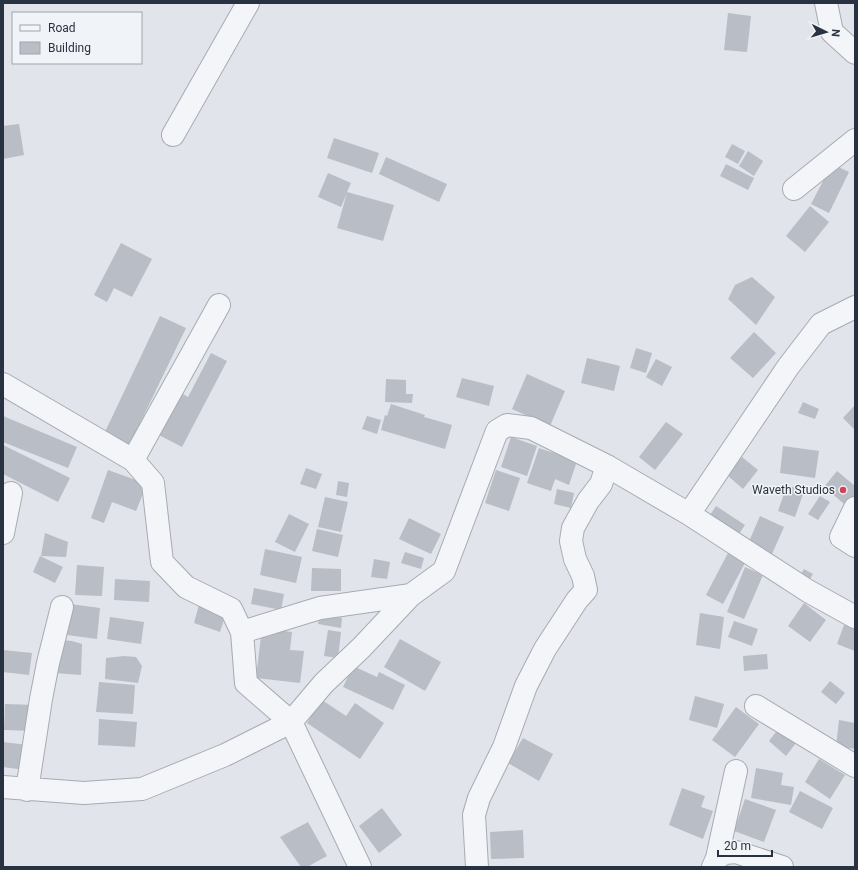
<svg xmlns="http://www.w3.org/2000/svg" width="858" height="870" viewBox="0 0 858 870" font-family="Roboto,sans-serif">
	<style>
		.building { fill: #b8bdc6 }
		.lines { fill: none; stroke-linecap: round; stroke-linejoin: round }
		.minor-casing { stroke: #a6abb4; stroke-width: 24 }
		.minor { stroke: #f3f5f8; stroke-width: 22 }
		.poi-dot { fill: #cf4558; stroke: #f0f3f7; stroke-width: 1.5 }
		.labels { text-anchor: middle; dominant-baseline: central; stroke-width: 3; stroke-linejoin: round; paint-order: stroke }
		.poi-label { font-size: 12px; fill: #293241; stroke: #f0f3f7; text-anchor: end }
	</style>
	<rect width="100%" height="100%" fill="#e1e4ea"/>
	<!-- building -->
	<path class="building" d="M728,13L751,16L747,52L724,50Z
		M19,124L24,155L3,159V126Z
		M334,138L379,153L372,173L327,158Z
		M732,144L745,151L738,164L725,157Z
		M748,151L763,161L754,176L739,166Z
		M386,157L447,184L439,202L379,174Z
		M726,164L754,178L748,190L720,176Z
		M832,164L849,172L829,213L811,204Z
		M328,173L351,183L347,192L394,205L383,241L337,228L347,193L341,207L318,197Z
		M810,206L829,222L805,252L786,236Z
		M121,243L152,259L132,297L114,288L107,302L94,295Z
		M752,277L775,297L756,325L728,299L735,285Z
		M160,316L186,328L129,446L104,434Z
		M754,332L776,353L753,378L730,358Z
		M636,348L652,353L646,373L630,368Z
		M211,353L227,361L182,447L157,434L179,392L188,397Z
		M587,358L620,366L614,391L581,383Z
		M656,359L672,367L662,386L646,377Z
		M527,374L565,391L550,426L512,409Z
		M462,378L494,386L489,406L456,397Z
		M386,379L406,380V394H413L412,403L385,402Z
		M803,402L819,409L815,419L798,413Z
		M391,404L425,415L424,417L452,425L445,449L381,430L385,415L387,416Z
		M855,405V430L843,418Z
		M3,416L77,447L68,468L3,442Z
		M367,416L381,420L377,434L362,429Z
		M666,422L683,434L655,470L639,457Z
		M511,437L537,446L527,476L501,467Z
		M3,445L70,478L58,502L3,474Z
		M783,446L819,451L815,478L780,473Z
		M539,448L577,461L569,485L555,479L551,491L527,483Z
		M742,457L758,470L743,489L727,475Z
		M306,468L322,474L316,489L300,484Z
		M108,470L147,484L136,511L112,502L104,523L91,518Z
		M496,470L520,478L509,511L485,503Z
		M837,471L855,486V501L849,508L824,487Z
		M338,481L349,483L347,497L336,495Z
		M787,485L804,491L795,517L778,511Z
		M557,489L574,493L571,508L554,504Z
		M820,496L830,502L818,520L808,514Z
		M325,497L348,502L341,532L318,527Z
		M716,506L745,525L737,537L708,518Z
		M289,514L309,524L295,552L275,542Z
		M760,516L784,527L772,554L748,544Z
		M409,518L441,534L431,554L399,539Z
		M317,529L343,535L338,557L312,551Z
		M45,533L68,542L66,557L41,556Z
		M265,549L302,557L296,583L260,575Z
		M729,551L746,561L723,604L706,595Z
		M405,552L424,558L421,569L401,563Z
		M40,556L63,567L55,583L33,572Z
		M374,559L390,562L387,579L371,577Z
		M77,565L104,567L102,596L75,595Z
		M745,567L763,575L744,619L727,612Z
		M312,568L341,569V591H311Z
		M804,569L813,574L806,585L797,580Z
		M115,579L150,581L149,602L114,600Z
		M254,588L284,594L281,610L251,604Z
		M804,603L826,620L810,642L788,626Z
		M70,604L100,608L97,639L67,635Z
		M199,605L226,613L220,632L194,623Z
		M700,613L724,617L720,649L696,645Z
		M320,614L342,618L341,628L318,624Z
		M110,617L144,622L141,644L107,639Z
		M734,621L758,629L752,646L728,637Z
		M844,625L855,629V651L837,644Z
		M262,628L292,632L290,650L304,651L300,683L256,678Z
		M328,630L341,632L338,658L324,656Z
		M400,639L441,662L425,691L384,667Z
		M60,640L72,641L82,644L81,675L55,673Z
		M3,650L32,653L29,675L3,672Z
		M767,654L768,669L744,671L743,656Z
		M124,656L136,657L142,666L138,683L105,679L106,658Z
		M353,666L377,677L379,672L405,685L393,710L343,687Z
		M830,681L845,693L836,704L821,692Z
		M99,682L135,685L133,714L96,712Z
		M695,696L724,704L717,728L689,720Z
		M322,700L346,716L355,703L384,723L360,759L307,723Z
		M5,704L35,705L34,731L4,730Z
		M736,707L759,724L735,757L712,740Z
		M99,719L137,722L135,747L98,745Z
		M839,720L855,723V749L836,746Z
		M779,728L796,743L786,756L769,741Z
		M523,738L553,754L539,781L508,763Z
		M3,742L28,745L25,770L3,767Z
		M819,759L845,775L830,799L805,782Z
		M756,768L783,773L781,785L794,787L791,805L751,798Z
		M682,788L705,796L701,807L713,811L703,839L669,825Z
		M800,791L833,808L822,829L789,812Z
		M745,799L776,810L764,842L734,831Z
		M382,808L402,835L379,853L359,826Z
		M308,822L327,856L307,867H301L280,837Z
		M523,830L524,858L491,859L490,832Z"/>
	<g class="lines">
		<!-- minor casing -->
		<g class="minor-casing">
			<path id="minor" d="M826,3L832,32L855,53
				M173,135L248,3
				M794,189L855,140
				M3,384L133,460L153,483L162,562L186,587L231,609L242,632L246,683L291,722L225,755L142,789L84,793L3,787
				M133,460L219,305
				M855,508L841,537L855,546
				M689,514L808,591L855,617
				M3,533L11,493
				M242,632L320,608L411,595
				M756,706L855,766
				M27,790L41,699L48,663L62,607
				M717,858L725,853L736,852L782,867
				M360,867L291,722L324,683L361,648L411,595L444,571L497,431L507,425L531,428L607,466L689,514L788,367L821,324L855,307
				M477,867L474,815L479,798L504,747L526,686L545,649L577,600L586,590L583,576L575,559L571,541L573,528L588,501L601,484L607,466
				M713,867L717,858L736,771"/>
		</g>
		<!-- minor -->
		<use href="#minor" class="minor"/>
	</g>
	<!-- markers -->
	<circle class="poi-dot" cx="843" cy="490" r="4"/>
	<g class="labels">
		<!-- poi labels -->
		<g class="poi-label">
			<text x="835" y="490">Waveth Studios</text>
		</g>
	</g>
	<!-- border -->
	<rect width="858" height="870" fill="none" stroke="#293241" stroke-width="8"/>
	<!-- legend -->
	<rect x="12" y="12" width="130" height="52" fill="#f0f3f7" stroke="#a0a6ae"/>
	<rect x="20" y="25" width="20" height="6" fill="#f3f5f8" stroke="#a0a6ae"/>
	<text x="48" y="32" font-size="12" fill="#293241">Road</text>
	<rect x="20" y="42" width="20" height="12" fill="#b8bdc6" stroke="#a0a6ae"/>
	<text x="48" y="52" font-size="12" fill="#293241">Building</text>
	<!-- north arrow -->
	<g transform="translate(826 32) rotate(95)" stroke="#f0f3f7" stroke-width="3" paint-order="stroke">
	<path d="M0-3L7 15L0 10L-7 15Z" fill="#293241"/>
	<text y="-6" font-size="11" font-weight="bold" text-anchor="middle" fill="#293241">N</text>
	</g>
	<!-- scale -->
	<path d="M718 850v6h54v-6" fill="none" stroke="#293241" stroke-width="2"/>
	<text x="724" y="850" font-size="12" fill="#293241" stroke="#f0f3f7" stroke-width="3" paint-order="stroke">20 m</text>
</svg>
